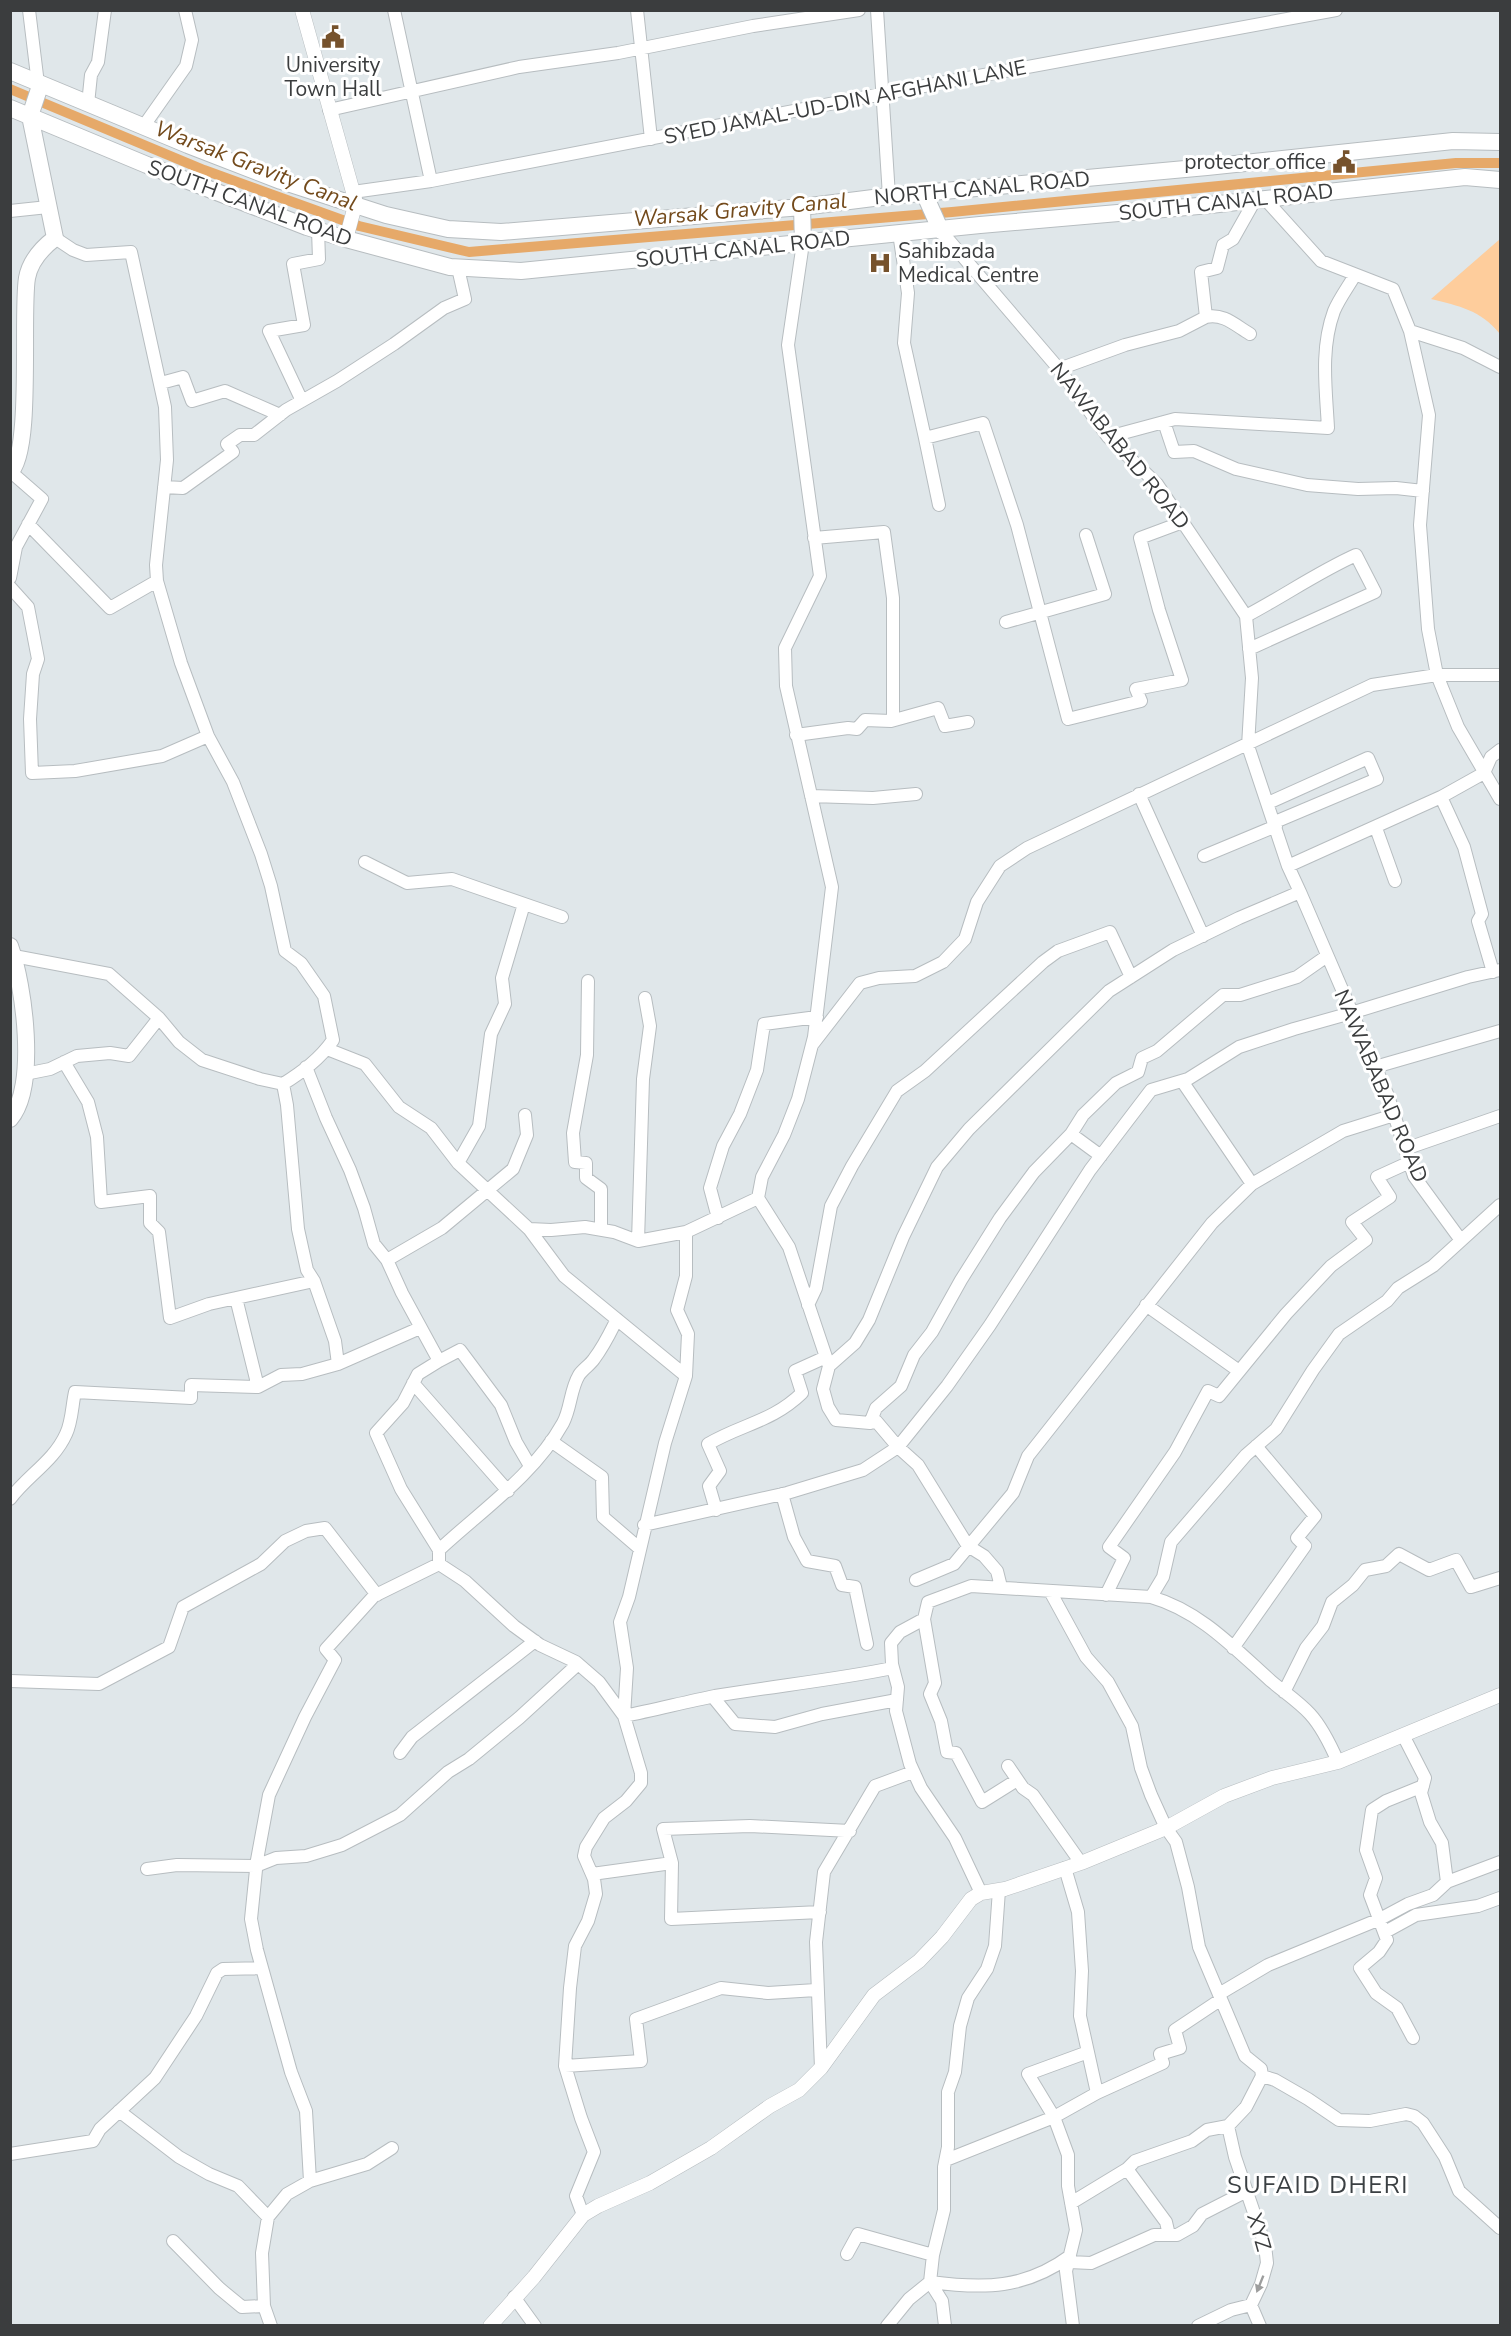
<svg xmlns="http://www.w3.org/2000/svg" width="1511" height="2336" viewBox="0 0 1511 2336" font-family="'Nunito Sans',sans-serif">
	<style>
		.green { fill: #fecd9c }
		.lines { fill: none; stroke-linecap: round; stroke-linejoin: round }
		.canal { stroke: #e6a969; stroke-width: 10 }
		.minor-casing { stroke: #b7bdc0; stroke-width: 14 }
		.tertiary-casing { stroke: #b7bdc0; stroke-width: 15 }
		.secondary-casing { stroke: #b7bdc0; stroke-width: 18 }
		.minor { stroke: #fff; stroke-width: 12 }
		.tertiary { stroke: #fff; stroke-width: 14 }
		.secondary { stroke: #fff; stroke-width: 16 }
		.oneway { fill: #9d9e9e }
		.labels { text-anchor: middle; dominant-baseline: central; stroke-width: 6; stroke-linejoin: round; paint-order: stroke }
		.poi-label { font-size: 21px; fill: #3b3d3e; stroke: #fff }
		.street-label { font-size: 21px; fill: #3b3d3e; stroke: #fff }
		.water-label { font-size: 22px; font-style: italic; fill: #734a1b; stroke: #fff }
		.quarter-label { font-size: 24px; letter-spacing: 1.5px; fill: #3b4043; stroke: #fff }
	</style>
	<rect width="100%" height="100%" fill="#e0e7ea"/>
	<!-- green -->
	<path class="green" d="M1500,239V334C1481,310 1459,306 1431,299Z"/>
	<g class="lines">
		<!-- canal -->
		<path class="canal" d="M10,89L204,170L359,226L469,252L952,212L1456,163H1500"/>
		<!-- minor casing -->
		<g class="minor-casing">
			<path id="minor" d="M29,10L38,84
				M394,10L431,181
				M637,10L651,139
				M877,10L889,196
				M88,104L91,75L98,62L105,10
				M329,110L519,67L618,53L753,26L859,10
				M143,127L186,66L192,40L185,10
				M353,192L431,181L881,94L1336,10
				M1265,199L1321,261L1393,289L1410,331
				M10,211L48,207
				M941,231L1059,369L1108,437L1157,484L1246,616L1252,678L1248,746L1288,866L1300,892L1239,918L1173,950L1109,991L969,1129L937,1167L903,1237L869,1320L855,1343L829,1366L823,1389L828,1407L836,1420L870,1423L876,1421L898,1447L918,1465L968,1546L984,1556L997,1571L1001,1587
				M899,233L908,293L904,343L925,438L983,423L1017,525L1068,719L1141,701L1136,689L1182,680L1159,610L1140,538L1183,522
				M803,243L788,345L820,576L785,648L786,686L832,887L814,1037L798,1099L784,1135L762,1177L758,1198L789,1247L829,1366
				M1206,317C1223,313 1235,325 1250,334
				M1059,369L1125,345L1179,331L1206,317L1201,272L1217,268L1223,245L1233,239L1255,200
				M161,383L183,377L192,401L225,391L280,415
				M302,401L269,331L304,325L293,264L319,259L318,230
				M1164,422L1174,452L1194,451L1236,469L1307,485L1358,489L1396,488L1423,491
				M1108,437L1175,419L1328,428C1326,389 1320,349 1334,311C1339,299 1348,287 1355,275
				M925,438L939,505
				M164,487L183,488L233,452L227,444L240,435H254L286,410L337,381L394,344L444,308L465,299L458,268
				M28,524L110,608L157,581
				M814,538L884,532L893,598V720
				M10,578L16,547L42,499L11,472
				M10,587L28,607L38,659L33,674L30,719L32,773L75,771L162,756L208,736
				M1246,616C1284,596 1318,572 1356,555L1375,592L1249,649
				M1006,622L1105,594L1086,535
				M1500,675H1437L1458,727L1500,799
				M796,735L848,728L857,729L865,720L891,721L938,708L945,726L968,722
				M1139,794L1203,936
				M811,796L873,798L916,794
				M1441,797L1464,847L1482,914L1478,921L1493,972
				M1268,803L1368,758L1377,779L1275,822
				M1376,828L1395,881
				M1204,856L1276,826
				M365,862L407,883L452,879L562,917
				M1288,866L1441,797L1484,773L1491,757L1500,750
				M1300,892L1388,1096L1414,1176L1460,1239
				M14,956L109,974L159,1018L179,1042L202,1060L260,1079L283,1084C302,1072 320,1059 333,1040L324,996L301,963L285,951L271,886L261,854L233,782L208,736L181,663L157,581L156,565L167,460L165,407L131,252L86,255L73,250L55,238
				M588,981L587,1055L573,1133L575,1162L586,1163V1178L601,1189V1230
				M812,1045L860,983L879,978L915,976L943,962L965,939L977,902L1000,866L1027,848L1372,685L1437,675L1428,629L1420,525L1429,415L1410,331L1463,348L1500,367
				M327,1049L365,1064L399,1107L431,1128L458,1163L529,1229L551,1230L585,1227L614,1232L638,1241L686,1232L758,1198
				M64,1062L88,1102L97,1137L101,1202L150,1196V1223L159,1232L170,1318L209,1304L314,1281
				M306,1067L326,1118L350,1170L364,1208L374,1244L387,1260L402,1293L439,1361L418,1374L403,1403L376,1433L401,1489L439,1550V1564L465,1581L514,1626L540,1645L576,1662L599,1682L624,1716L641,1773V1783L626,1801L604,1818L586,1847L584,1856L594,1879L596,1894L588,1921L575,1946L570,1988L565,2066L581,2118L594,2152L576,2196L583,2215
				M1375,1067L1500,1031
				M25,1074L50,1069L77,1056L110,1053L129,1056L159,1018
				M1182,1081L1252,1184
				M283,1084L287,1105L298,1229L307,1270L314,1281L335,1341L338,1364
				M1071,1134L1083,1115L1116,1083L1138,1072L1142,1058L1157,1051L1223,995H1240L1297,977L1327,956
				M1405,1149L1500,1116
				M458,1163L479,1126L491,1034L505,1004L502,978L524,904
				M718,1218L710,1188L723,1146L740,1114L757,1070L764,1024L817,1017
				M529,1229L564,1276L686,1376
				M686,1232V1276L677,1310L688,1334L686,1376L665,1443L629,1597L620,1622L627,1668L624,1716C655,1710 685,1702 715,1696C774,1686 834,1680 893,1668
				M638,1241L643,1079L650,1026L645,998
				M387,1260L442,1228L513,1169L527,1135L525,1115
				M236,1298L258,1387
				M808,1305L816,1288L831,1206L852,1166L897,1091L925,1071L1043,962L1058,951L1110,932L1131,977
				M1146,1305L1239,1371
				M439,1361L460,1350L501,1405L516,1442L530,1466
				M413,1383L508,1491
				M870,1423L876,1408L901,1386L914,1355L932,1332L961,1280L1000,1218L1034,1172L1071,1134L1101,1156
				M551,1441L602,1477L603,1517L639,1548
				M782,1494L794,1537L807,1561L835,1566L842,1585L855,1587L867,1644
				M10,1499C27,1476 54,1461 66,1434C72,1422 72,1405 75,1392L191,1398V1385L258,1387L281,1375L302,1374L338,1364L420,1328
				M716,1510L709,1486L720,1471L708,1444C742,1424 772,1422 802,1393L795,1371L826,1357
				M644,1525L787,1493L863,1470L898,1447L947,1386L990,1325L1090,1170L1151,1090L1188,1079L1239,1047L1294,1029L1351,1013L1468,977L1500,970
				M439,1550C482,1510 534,1475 563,1423C571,1408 570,1390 579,1375C583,1369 590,1365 594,1359C604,1346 610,1333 617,1319
				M916,1580L954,1564L1013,1493L1028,1456L1212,1223L1252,1184L1343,1131L1394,1115
				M1051,1593L1086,1657L1108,1682L1132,1726L1141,1768L1151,1795L1166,1828L1176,1842L1188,1887L1199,1947L1245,2056L1261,2069L1262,2076L1275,2080L1308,2099L1339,2120L1370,2121L1406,2114L1414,2116L1423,2123L1445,2157L1459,2191L1500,2228
				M1106,1595L1124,1558L1109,1547L1175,1452L1208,1391L1219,1396L1286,1314L1331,1266L1366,1240L1352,1222L1390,1197L1377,1177L1410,1162
				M1151,1597L1163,1577L1171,1542L1246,1455L1276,1429L1313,1370L1339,1334L1387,1301L1398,1288L1433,1266L1500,1205
				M924,1619L935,1683L930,1694L941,1721L947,1752L956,1753L982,1802L1017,1780
				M1233,1648L1305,1546L1297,1538L1315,1516L1256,1446
				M10,1681L99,1684L169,1647L183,1607L261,1564L285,1541L306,1531L325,1528L377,1595
				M1284,1692L1306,1648L1323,1626L1332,1602L1353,1585L1365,1570L1386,1566L1399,1554L1429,1570L1456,1560L1471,1587L1500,1578
				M713,1697L735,1724L775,1727L822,1714L897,1700
				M1403,1735L1425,1778L1421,1793L1430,1822L1442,1843L1447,1882L1500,1862
				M400,1753L412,1737L535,1641
				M1008,1766L1023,1788L1033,1795L1081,1863
				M672,1863L671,1919L820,1912
				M1065,1868L1078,1912L1082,1971L1080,2016L1097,2093
				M147,1869L177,1865L256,1866L276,1858L306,1856L342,1845L400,1815L448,1772L469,1759L519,1718L578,1664
				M592,1874L672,1863L663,1829L750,1826L850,1831
				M981,1893L955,1838L921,1788L910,1764L896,1711L898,1687L892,1664L891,1643L900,1632L924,1619L928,1602L971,1586L1151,1597C1200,1611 1234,1648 1271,1681C1284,1692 1299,1702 1310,1714C1322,1727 1331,1746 1338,1762
				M1385,1932L1416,1915L1478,1906L1500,1898
				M1219,1994L1268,1965L1380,1919L1408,1904L1433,1895L1447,1882
				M1413,2038L1397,2008L1376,1993L1360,1968L1379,1952L1387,1940L1370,1895L1376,1878L1366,1850L1372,1810L1386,1801L1423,1786
				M565,2066L641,2061L636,2019L721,1988L768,1993L816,1990
				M821,2068L816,1942L824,1872L875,1786L913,1772
				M119,2111L179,2157L209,2174L238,2186L268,2217
				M10,2154L93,2141L100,2129L155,2078L196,2016L217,1973L223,1969L262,1968
				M946,2160L1054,2117L1028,2074L1088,2052
				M310,2181L306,2111L291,2072L257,1950L251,1919L257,1860L269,1795L305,1717L335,1660L326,1649L374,1596L439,1564
				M1071,2203L1127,2169
				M1169,2235L1166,2222L1127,2169L1135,2161L1192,2141L1207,2130L1228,2126
				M173,2241L219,2288L242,2307L264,2306
				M847,2254L858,2234L933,2255
				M1069,2262L1091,2263L1154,2235H1177L1193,2226L1202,2214L1247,2191
				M930,2282C984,2289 1025,2289 1070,2256
				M930,2282L942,2301L945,2326
				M514,2297L535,2326
				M271,2326L264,2306L262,2253L268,2217L287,2194L310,2181L367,2164L392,2148
				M887,2326L909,2299L930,2282L933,2255L944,2210V2167L948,2147V2092L955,2072L960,2026L968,1998L987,1969L995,1946L999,1890
				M1073,2326L1066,2271L1076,2230L1068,2186V2155L1054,2117L1097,2093L1163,2063L1160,2054L1180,2048L1175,2030L1220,2000
				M1198,2326L1231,2310L1251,2305
				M1260,2326L1251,2305L1261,2284L1267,2263L1265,2245L1235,2157L1228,2126L1246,2107L1262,2076"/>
		</g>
		<!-- tertiary casing -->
		<g class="tertiary-casing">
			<path id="tertiary" d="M302,10L355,199L353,213L346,239
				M490,2326L534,2277L583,2215L598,2206L650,2183L711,2148L770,2106L799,2090L821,2068L874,1995L919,1961L942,1937L971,1899L981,1893L1005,1889L1081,1863L1166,1828L1224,1796L1272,1778L1338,1762L1500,1695"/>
		</g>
		<!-- secondary casing -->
		<g class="secondary-casing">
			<path id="secondary" d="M10,71L188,145L281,181L386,215L448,229L501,232L802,207L889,196L1207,167L1453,141L1500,142
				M10,108L147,165L307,227L346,239L450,267L521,271L980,225L1210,205L1465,177L1500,180
				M924,193L941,231
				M802,207L803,243
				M10,472C33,454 21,312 27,278C30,261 42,248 55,238L30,116L39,89L38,84
				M10,946C24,985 38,1087 10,1119"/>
		</g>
		<!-- minor -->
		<use href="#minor" class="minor"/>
		<!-- tertiary -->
		<use href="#tertiary" class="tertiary"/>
		<!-- secondary -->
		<use href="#secondary" class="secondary"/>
	</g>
	<!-- one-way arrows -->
	<defs><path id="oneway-solid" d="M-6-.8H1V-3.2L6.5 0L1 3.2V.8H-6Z" transform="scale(1.5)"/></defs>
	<use class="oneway" href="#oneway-solid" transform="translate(1260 2284) rotate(112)"/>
	<!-- icons -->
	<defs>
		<g id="civic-bare" transform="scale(1.8)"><path d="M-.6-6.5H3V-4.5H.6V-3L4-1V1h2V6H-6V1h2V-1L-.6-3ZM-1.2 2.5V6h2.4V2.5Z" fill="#76522c" stroke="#fff" stroke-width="2.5" paint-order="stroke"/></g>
		<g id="hospital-bare" transform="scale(1.8)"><path d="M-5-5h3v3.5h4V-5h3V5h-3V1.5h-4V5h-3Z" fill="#76522c" stroke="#fff" stroke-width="2.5" paint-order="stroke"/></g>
	</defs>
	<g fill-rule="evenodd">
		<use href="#civic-bare" x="333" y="37"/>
		<use href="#civic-bare" x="1344" y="162"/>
		<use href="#hospital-bare" x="880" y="263"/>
	</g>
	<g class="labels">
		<!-- poi labels -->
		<g class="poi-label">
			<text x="333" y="65">University<tspan x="333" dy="24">Town Hall</tspan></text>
			<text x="1326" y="162" text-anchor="end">protector office</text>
			<text x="898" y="251" text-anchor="start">Sahibzada<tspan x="898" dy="24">Medical Centre</tspan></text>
		</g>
		<!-- street labels -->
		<g class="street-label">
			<text transform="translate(845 102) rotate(-11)">SYED JAMAL-UD-DIN AFGHANI LANE</text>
			<text transform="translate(982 188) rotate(-5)">NORTH CANAL ROAD</text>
			<text transform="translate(1226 202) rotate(-6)">SOUTH CANAL ROAD</text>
			<text transform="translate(250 203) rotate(20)">SOUTH CANAL ROAD</text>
			<text transform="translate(743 249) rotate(-6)">SOUTH CANAL ROAD</text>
			<text transform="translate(1120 446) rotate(51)">NAWABABAD ROAD</text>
			<text transform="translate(1381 1086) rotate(67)">NAWABABAD ROAD</text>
			<text transform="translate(1259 2232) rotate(74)">XYZ</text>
		</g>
		<!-- water labels -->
		<g class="water-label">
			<text transform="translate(256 166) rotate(21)">Warsak Gravity Canal</text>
			<text transform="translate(740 210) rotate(-5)">Warsak Gravity Canal</text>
		</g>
		<!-- quarter labels -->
		<g class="quarter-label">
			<text x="1318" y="2185">SUFAID DHERI</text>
		</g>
	</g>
	<!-- border -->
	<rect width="1511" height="2336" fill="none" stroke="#3b3d3e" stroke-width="24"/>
</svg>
